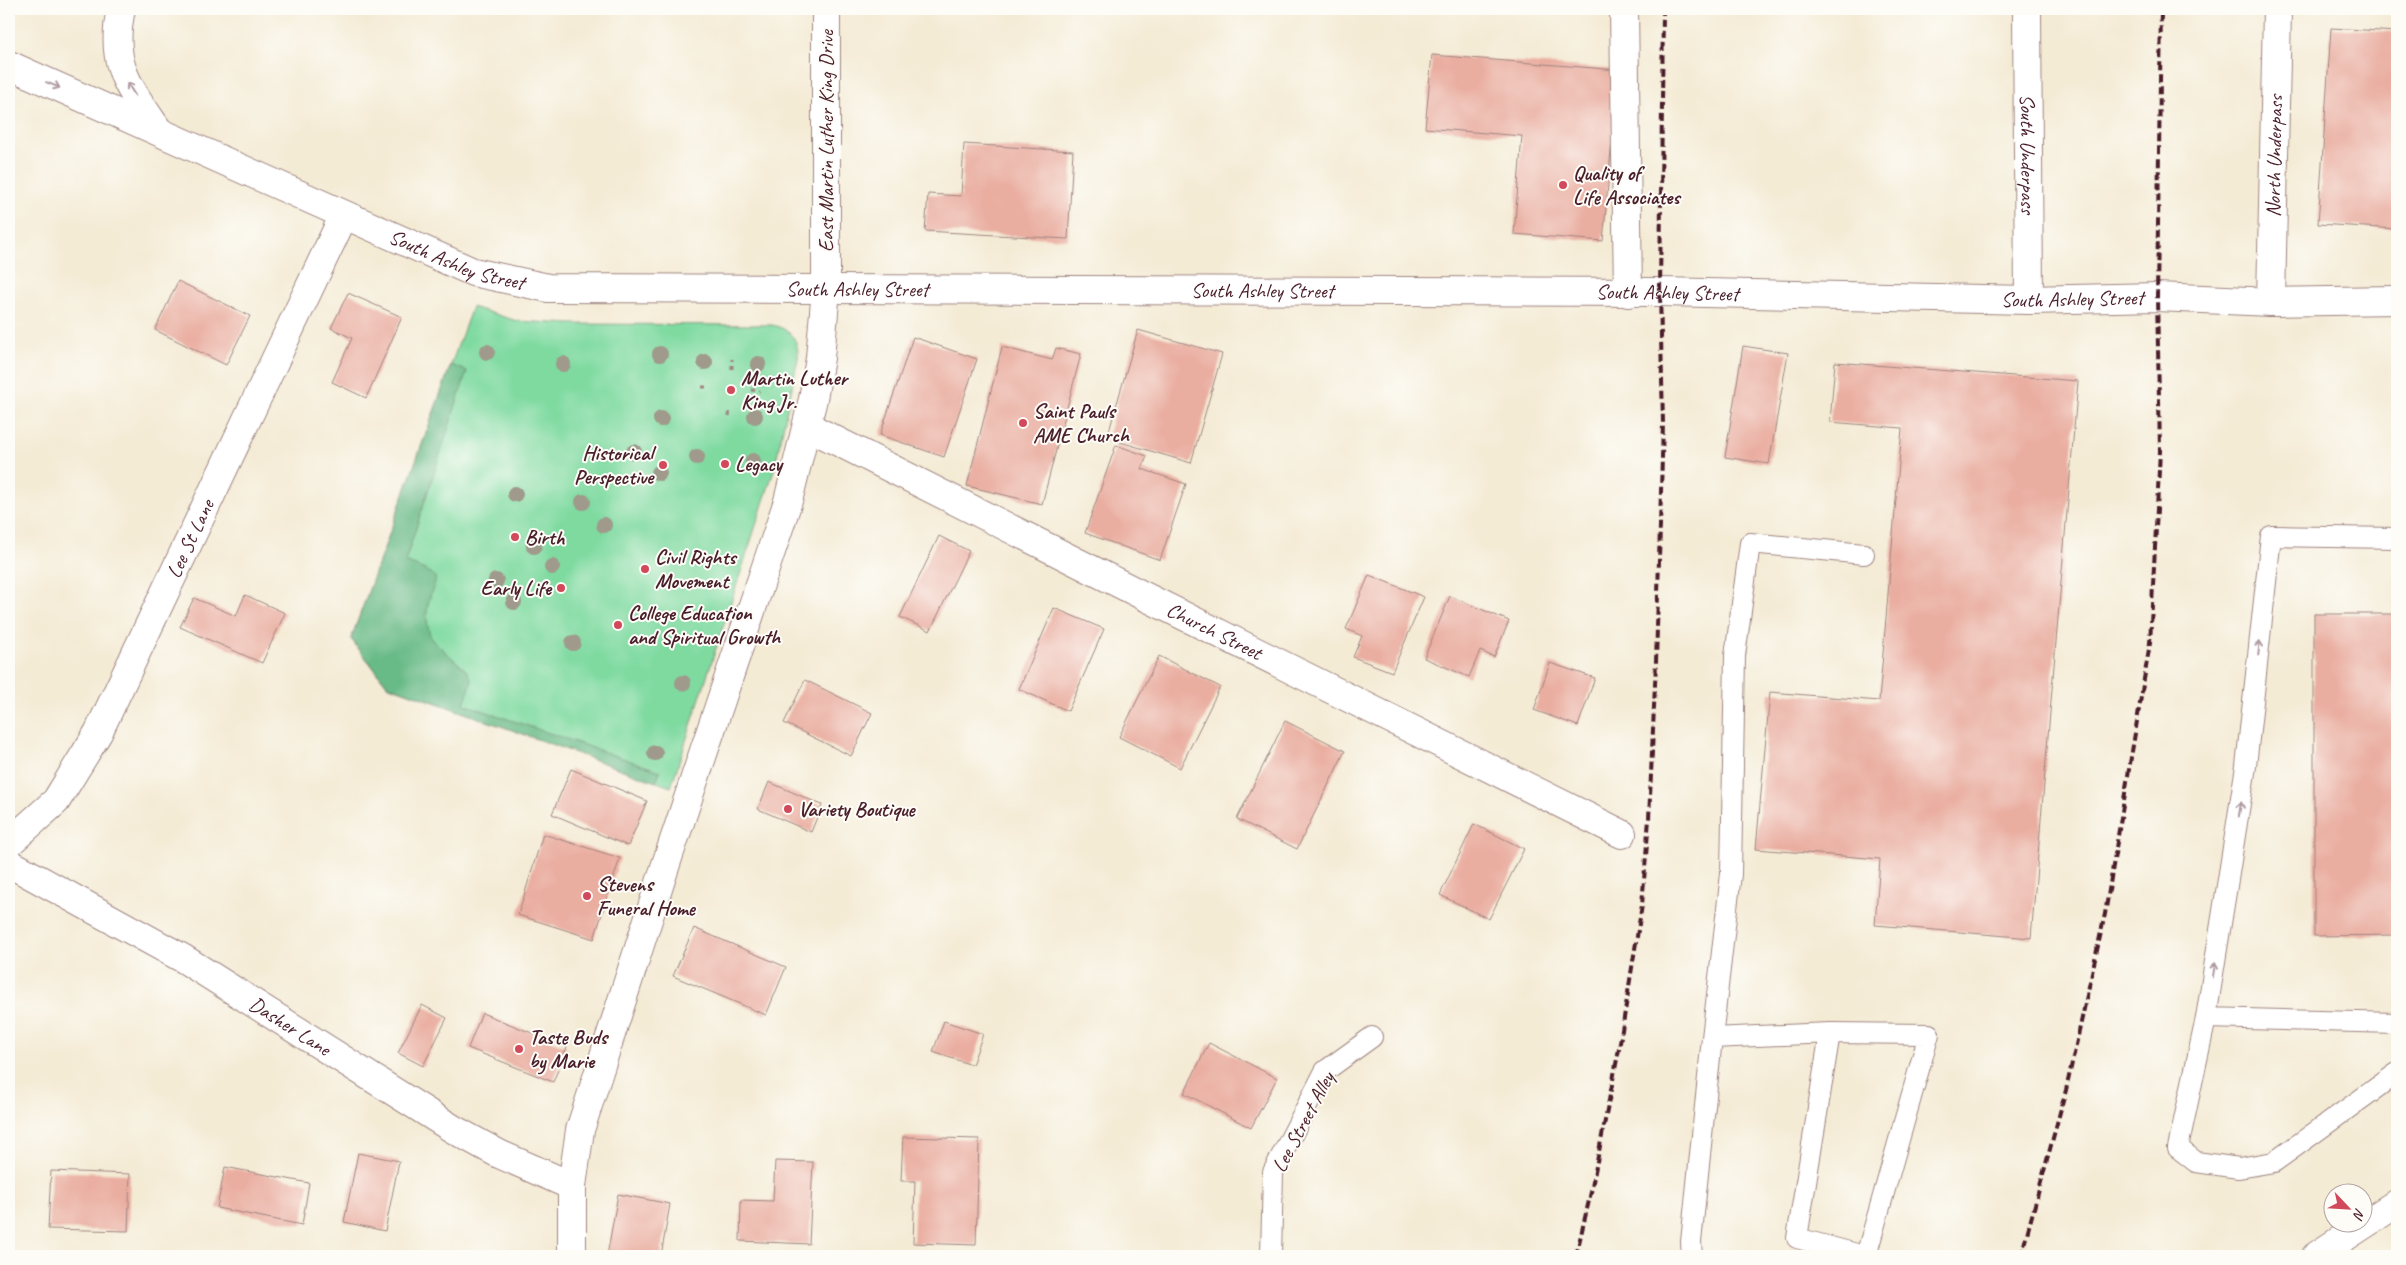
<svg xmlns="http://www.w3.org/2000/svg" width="2406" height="1265" viewBox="0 0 2406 1265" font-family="Caveat,sans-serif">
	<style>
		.green { fill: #7fdaa0; stroke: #647c66 }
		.forest { fill: #67ba86; stroke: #586c58 }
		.building { fill: #eaaea1 }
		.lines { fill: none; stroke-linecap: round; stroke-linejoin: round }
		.service-casing { stroke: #9f8580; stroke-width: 22 }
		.minor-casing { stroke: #9f8580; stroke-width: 30 }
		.tertiary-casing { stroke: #9f8580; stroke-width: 30 }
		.path { stroke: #9f8580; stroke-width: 3; stroke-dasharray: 4 4; stroke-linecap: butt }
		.service { stroke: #fff; stroke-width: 20 }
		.minor { stroke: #fff; stroke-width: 28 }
		.tertiary { stroke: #fff; stroke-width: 28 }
		.rail { stroke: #4a1f2b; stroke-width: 4; stroke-dasharray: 8 4; stroke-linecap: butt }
		.tree { fill: #9f9a8b }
		.oneway { stroke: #ae9aa0 }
		.poi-dot { fill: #d1495b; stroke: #fdfcf7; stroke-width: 2 }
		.labels { text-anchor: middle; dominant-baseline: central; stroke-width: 4; stroke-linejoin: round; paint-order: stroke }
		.street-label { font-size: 21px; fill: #4a1f2b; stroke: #fdfcf7 }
		.poi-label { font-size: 21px; font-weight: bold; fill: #4a1f2b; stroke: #fdfcf7; text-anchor: start }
	</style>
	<rect width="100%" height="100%" fill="#fdfcf7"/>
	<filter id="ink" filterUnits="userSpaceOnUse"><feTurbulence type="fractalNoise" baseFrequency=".02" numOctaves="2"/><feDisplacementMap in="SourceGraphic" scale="10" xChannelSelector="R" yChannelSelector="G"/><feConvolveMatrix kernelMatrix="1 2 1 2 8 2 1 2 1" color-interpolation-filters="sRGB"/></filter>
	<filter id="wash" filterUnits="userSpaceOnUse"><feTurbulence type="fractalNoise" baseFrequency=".0096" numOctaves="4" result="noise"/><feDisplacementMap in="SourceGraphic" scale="20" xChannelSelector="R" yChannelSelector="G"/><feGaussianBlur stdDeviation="1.12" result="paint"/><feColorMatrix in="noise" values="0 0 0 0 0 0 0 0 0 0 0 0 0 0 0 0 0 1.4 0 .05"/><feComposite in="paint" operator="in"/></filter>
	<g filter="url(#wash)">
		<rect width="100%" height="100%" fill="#f4ebd5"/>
		<!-- green -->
		<path class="green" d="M472,307L517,321L571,324L772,325C791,329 799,340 798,359L774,470L671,787L387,685L351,639Z"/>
		<!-- forest -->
		<path class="forest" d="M451,365L467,371L405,562C453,580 431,574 427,612C426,620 429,631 431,639L467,671L472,681L464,704L660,771L656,782L387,685L351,639Z"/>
		<g id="blocks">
			<!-- building -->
			<path class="building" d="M2331,28L2397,32V229L2318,224Z
				M1432,55L1618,70L1603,241L1514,234L1522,136L1425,128Z
				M964,144L1073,151L1068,239L925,231L928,194L961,196Z
				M178,281L250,316L226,365L155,330Z
				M348,293L402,317L366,398L332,382L352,338L331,328Z
				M1138,330L1222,354L1191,463L1107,438Z
				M913,337L977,359L944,457L880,435Z
				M1743,346L1788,353L1769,464L1725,457Z
				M1002,347L1052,360L1056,348L1081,354L1042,504L967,486Z
				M1835,362L2078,381L2031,938L1875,925L1880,859L1756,849L1770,692L1879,701L1902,428L1830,422Z
				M1116,445L1147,456L1142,469L1186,484L1160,560L1085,533Z
				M939,536L969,551L930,631L900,617Z
				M1369,575L1424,597L1392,672L1353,657L1362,636L1346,629Z
				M245,595L285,613L262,663L180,627L194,598L236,616Z
				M1450,596L1509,621L1494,657L1480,651L1469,677L1424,658Z
				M1054,608L1104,629L1068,711L1019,689Z
				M2314,614H2397V935L2314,936Z
				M1159,656L1220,687L1180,768L1119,737Z
				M1550,663L1595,678L1578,726L1534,710Z
				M805,680L872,713L851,756L784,723Z
				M1285,721L1345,751L1297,849L1237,819Z
				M571,769L647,801L628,846L552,814Z
				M769,782L822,805L811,832L758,809Z
				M1474,824L1524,849L1489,919L1440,895Z
				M543,834L620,858L594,939L518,915Z
				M694,928L786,967L766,1015L673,976Z
				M422,1005L447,1018L423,1066L398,1053Z
				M482,1013L567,1047L553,1082L468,1048Z
				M944,1021L983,1034L972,1065L933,1052Z
				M1209,1043L1277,1078L1251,1128L1184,1093Z
				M903,1137L979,1139L976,1245L913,1243L915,1181H901Z
				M358,1153L399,1161L385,1231L344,1222Z
				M775,1161L813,1162L809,1244L740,1241L741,1200L773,1201Z
				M225,1167L309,1183L302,1225L217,1208Z
				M51,1171L130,1174L128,1231L48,1229Z
				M618,1194L670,1204L661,1256H607Z"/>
		</g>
	</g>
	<g filter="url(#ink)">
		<use href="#blocks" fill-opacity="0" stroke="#9f8580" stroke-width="1"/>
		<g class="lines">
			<!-- service casing -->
			<g class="service-casing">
				<path id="service" d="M2397,538L2271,536L2246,766L2206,1018L2178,1148L2196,1162L2239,1168L2274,1162L2397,1073
					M2206,1018L2397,1023
					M1830,1033L1797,1238L1864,1256
					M1712,1038L1731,874L1735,656L1750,543L1864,554
					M1271,1256L1273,1172L1325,1071L1372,1037
					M1692,1256L1691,1242L1712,1038L1830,1033L1929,1034L1866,1256"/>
			</g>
			<!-- minor casing -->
			<g class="minor-casing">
				<g id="minor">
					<path d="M1624,9L1628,293"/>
					<path id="s1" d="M2027,9L2029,300"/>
					<path id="s2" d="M2271,302L2277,9"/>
					<path id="s3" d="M807,426L1142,595L1622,834"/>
					<path id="s4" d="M9,843L56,801L98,733L344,215"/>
					<path id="s5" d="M9,863L184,959L453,1129L499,1154L572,1186"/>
				</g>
			</g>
			<!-- tertiary casing -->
			<g class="tertiary-casing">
				<g id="tertiary">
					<path d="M121,9C109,64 128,86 158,130"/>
					<path id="s6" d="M9,65L473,272L548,288L1660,292L2029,300L2157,297L2271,302L2397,300"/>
					<path d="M572,1256V1186L580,1130L667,861L788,501L813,399L820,358L826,289V9"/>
					<path d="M2316,1256L2397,1203"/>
				</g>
			</g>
			<!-- path -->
			<path class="path" d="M732,369V359
				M702,387H708
				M751,390L760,391
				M729,416L730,409"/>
			<!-- service -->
			<use href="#service" class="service"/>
			<!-- minor -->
			<use href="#minor" class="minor"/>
			<!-- tertiary -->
			<use href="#tertiary" class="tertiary"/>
			<!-- rail -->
			<path class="rail" d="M1576,1256L1591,1192L1619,1049L1642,905L1649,819L1656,662L1663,423L1660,292L1663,9
				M2021,1256L2066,1090L2105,914L2150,643L2160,451L2157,297L2161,9"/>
		</g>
		<!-- trees -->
		<g class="tree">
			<circle cx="487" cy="352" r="8"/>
			<circle cx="660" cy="354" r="8"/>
			<circle cx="705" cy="362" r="8"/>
			<circle cx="563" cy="364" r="8"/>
			<circle cx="758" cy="364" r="8"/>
			<circle cx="755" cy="416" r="8"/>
			<circle cx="661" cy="419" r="8"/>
			<circle cx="634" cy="452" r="8"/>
			<circle cx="697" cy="457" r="8"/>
			<circle cx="753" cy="461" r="8"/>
			<circle cx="659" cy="473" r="8"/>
			<circle cx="515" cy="494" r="8"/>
			<circle cx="583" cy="502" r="8"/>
			<circle cx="604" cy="525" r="8"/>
			<circle cx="534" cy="546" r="8"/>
			<circle cx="552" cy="567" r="8"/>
			<circle cx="496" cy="581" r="8"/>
			<circle cx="514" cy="602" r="8"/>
			<circle cx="573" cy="643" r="8"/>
			<circle cx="683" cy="683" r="8"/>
			<circle cx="655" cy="753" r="8"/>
		</g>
		<!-- one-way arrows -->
		<defs><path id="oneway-shaft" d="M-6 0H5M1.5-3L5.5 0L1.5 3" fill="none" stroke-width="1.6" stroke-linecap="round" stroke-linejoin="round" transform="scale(1.25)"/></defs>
		<g class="oneway">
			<use href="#oneway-shaft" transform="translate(53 85) rotate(23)"/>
			<use href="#oneway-shaft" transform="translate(131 89) rotate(-122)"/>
			<use href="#oneway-shaft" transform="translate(2259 648) rotate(-84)"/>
			<use href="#oneway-shaft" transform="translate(2240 809) rotate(-81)"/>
			<use href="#oneway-shaft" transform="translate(2214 970) rotate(-81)"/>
		</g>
	</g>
	<!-- markers -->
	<g class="poi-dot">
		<circle cx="1563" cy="185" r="5"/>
		<circle cx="731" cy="390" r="5"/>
		<circle cx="1023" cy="423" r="5"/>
		<circle cx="725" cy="464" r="5"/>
		<circle cx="663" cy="465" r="5"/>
		<circle cx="515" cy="537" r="5"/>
		<circle cx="645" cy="569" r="5"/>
		<circle cx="561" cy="588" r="5"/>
		<circle cx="618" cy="625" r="5"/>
		<circle cx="788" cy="809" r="5"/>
		<circle cx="587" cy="896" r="5"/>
		<circle cx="519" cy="1049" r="5"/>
	</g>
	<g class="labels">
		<!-- street labels -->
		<g class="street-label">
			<text transform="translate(826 141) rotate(-90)">East Martin Luther King Drive</text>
			<text stroke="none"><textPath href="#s1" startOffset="145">South Underpass</textPath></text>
			<text stroke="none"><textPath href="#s2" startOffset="146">North Underpass</textPath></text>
			<text stroke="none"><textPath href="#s6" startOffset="489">South Ashley Street</textPath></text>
			<text stroke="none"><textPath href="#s6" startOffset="894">South Ashley Street</textPath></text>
			<text stroke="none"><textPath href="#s6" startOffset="1299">South Ashley Street</textPath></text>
			<text stroke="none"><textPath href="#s6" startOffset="1704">South Ashley Street</textPath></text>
			<text stroke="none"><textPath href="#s6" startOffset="2109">South Ashley Street</textPath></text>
			<text stroke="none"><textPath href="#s4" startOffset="358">Lee St Lane</textPath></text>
			<text stroke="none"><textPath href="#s3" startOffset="456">Church Street</textPath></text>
			<text stroke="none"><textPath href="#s5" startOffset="325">Dasher Lane</textPath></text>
			<text transform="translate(1303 1122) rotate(-62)">Lee Street Alley</text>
		</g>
		<!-- poi labels -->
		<g class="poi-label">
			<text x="1573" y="173">Quality of<tspan x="1573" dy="24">Life Associates</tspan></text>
			<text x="741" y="378">Martin Luther<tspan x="741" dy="24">King Jr.</tspan></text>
			<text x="1033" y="411">Saint Pauls<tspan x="1033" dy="24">AME Church</tspan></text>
			<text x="653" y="453" text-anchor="end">Historical<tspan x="653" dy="24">Perspective</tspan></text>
			<text x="735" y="464">Legacy</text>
			<text x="525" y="537">Birth</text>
			<text x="655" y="557">Civil Rights<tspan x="655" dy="24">Movement</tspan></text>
			<text x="551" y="588" text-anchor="end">Early Life</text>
			<text x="628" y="613">College Education<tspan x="628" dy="24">and Spiritual Growth</tspan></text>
			<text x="798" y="809">Variety Boutique</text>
			<text x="597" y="884">Stevens<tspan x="597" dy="24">Funeral Home</tspan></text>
			<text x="529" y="1037">Taste Buds<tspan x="529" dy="24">by Marie</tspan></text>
		</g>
	</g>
	<!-- margin -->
	<rect width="2406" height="1265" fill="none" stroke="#fdfcf7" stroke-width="30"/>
	<!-- north arrow -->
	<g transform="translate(2348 1208) rotate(115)"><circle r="24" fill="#fdfcf7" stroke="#b5a4a5"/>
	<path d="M0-4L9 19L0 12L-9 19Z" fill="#d1495b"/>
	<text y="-8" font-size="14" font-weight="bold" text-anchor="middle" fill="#4a1f2b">N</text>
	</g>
</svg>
